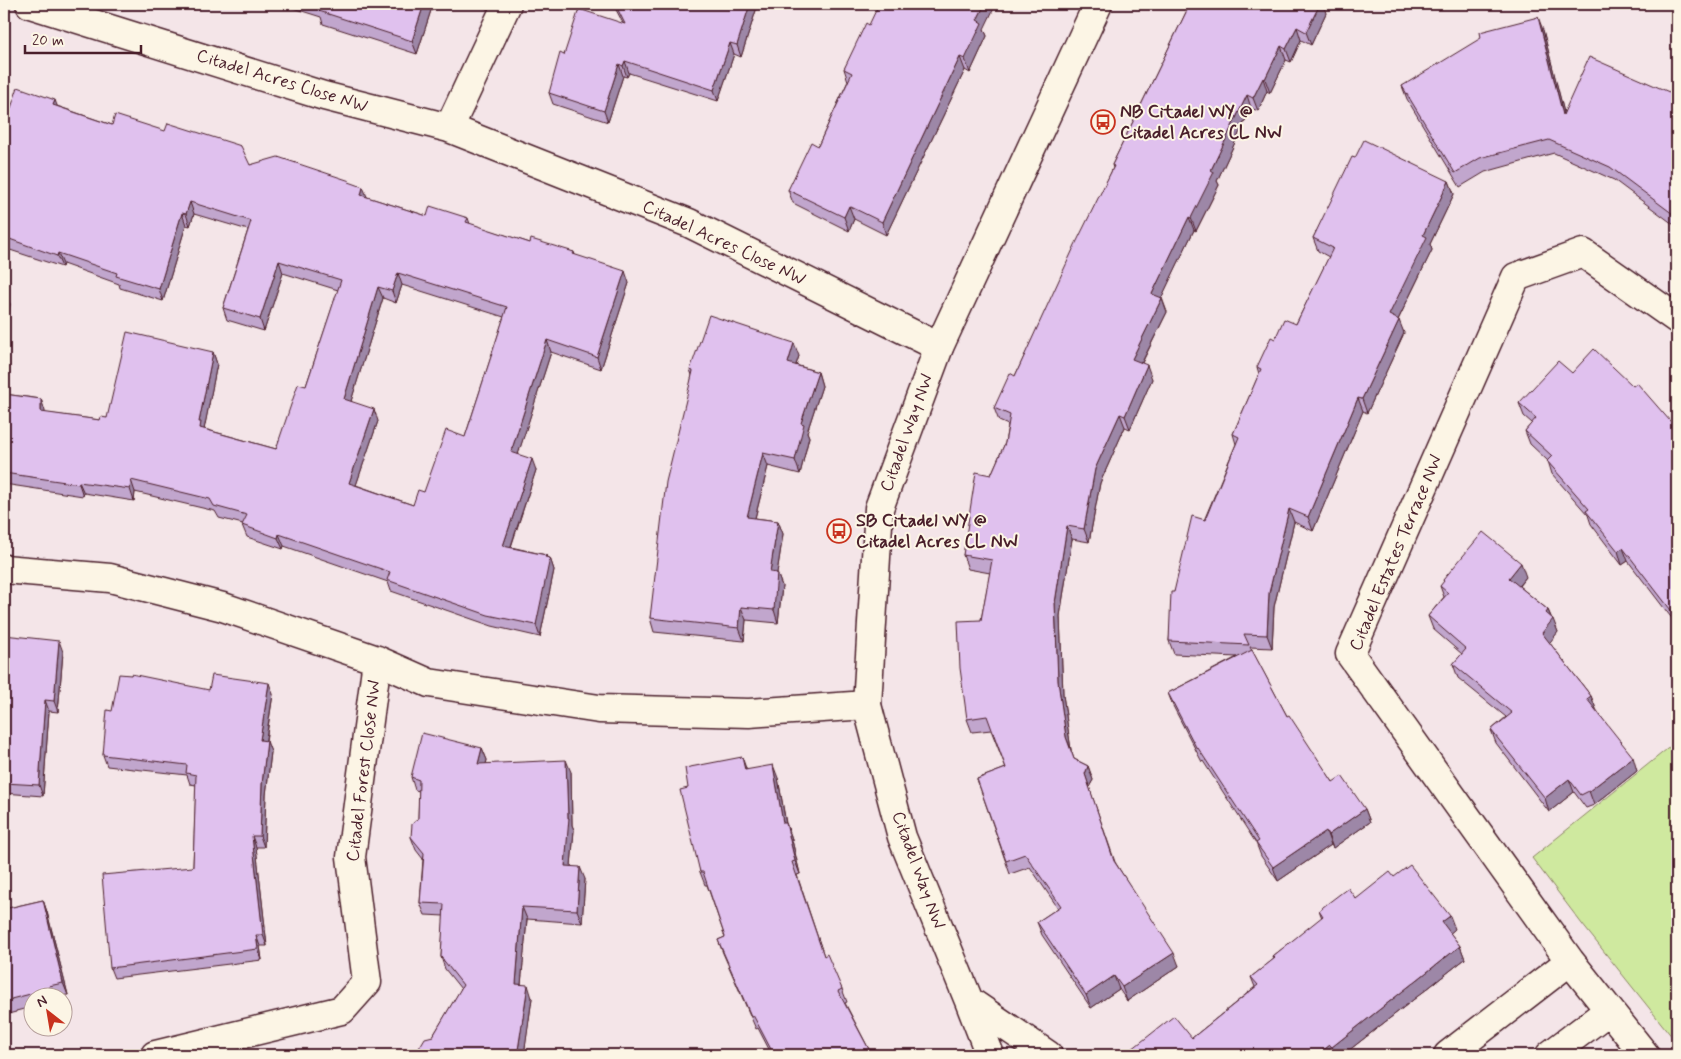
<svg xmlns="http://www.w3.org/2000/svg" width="1681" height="1059" viewBox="0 0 1681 1059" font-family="Mynerve,sans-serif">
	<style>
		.green { fill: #cfe99f; stroke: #8c8465 }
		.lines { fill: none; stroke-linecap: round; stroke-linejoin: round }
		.street-casing { stroke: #4a1f2b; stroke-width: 31 }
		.secondary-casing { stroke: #4a1f2b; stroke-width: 31 }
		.street { stroke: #fcf5e5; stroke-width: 28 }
		.secondary { stroke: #fcf5e5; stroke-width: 28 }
		.wall { fill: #c1a6cd; stroke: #4a1f2b; fill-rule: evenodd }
		.shaded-wall { fill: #9d87a7; stroke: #4a1f2b }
		.building { fill: #e0c1ee; stroke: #4a1f2b; fill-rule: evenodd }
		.labels { text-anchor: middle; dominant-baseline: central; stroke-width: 4; stroke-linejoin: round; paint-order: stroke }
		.street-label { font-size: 18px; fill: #4a1f2b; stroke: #fcf5e5 }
		.poi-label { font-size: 18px; font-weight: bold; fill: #4a1f2b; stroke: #fcf5e5; text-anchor: start }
	</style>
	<rect width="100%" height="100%" fill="#f4e5e8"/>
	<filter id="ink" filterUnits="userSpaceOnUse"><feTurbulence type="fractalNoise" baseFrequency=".02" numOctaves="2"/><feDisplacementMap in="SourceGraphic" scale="10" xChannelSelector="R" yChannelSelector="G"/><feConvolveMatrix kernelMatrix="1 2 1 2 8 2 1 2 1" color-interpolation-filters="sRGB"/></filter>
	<g filter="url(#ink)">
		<!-- green -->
		<path class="green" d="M1677,741V1043L1582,924L1532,858Z"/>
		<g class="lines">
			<!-- street casing -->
			<g class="street-casing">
				<path id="street" d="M30,4L324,96L449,128L689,223L939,347
					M449,128L507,4
					M4,569L110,578L223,607L377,660L429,683L599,709L749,713L867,705
					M155,1055L342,1010L367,982L351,857L377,660
					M1448,1055L1570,961
					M1550,1055L1608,1011
					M1645,1055L1570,961L1350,654L1516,277L1583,253L1677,319"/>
			</g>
			<!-- secondary casing -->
			<g class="secondary-casing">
				<path id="secondary" d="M969,1001L1048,1055
					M990,1055L969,1001L902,837L867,705L879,508L939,347L1098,4"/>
			</g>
			<!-- street -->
			<use href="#street" class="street"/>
			<!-- secondary -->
			<use href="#secondary" class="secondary"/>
		</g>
		<!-- wall -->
		<path class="wall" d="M280,4H433L417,54L323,24L321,17Z
			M613,4H758L741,57L734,54L718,101L629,73L627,77L623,76L608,122L553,104L549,93L564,55L623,23Z
			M1190,4L1326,13L1311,45L1301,40L1291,62L1286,60L1270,93L1267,91L1258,111L1251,108L1217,181L1219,185L1196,231L1194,230L1161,298L1167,312L1142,363L1152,379L1130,429L1125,427L1100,483L1089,542L1072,539L1060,616L1063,695L1071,750L1074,759L1088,766L1093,780L1089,787L1115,862L1179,966L1127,1001L1119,989L1091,1008L1042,935L1037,922L1058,908L1030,867L1010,874L977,779L1006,768L991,730L972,732L967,719L981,620L990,573L968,569L963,555L991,475L1005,443L1008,425L999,421L994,408L1015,376L1113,168L1112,165Z
			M869,25L984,29L987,36L970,73L965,70L886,235L854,219L849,231L793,203L788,190L818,146L848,81L844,69Z
			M1543,30L1564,113L1669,92L1677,84V227L1614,180L1554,153L1485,172L1460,187L1407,99L1402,86Z
			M57,106L112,125L250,165L350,183L367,197L427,216L468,218L470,224L530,243L574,252L575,255L629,283L601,369L551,352L518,454L536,470L511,547L546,555L547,558H550L554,570L540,637L492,626L391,591L388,582L284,546L283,549L247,537L242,525L243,524L219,518L215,511L135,492L134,501L84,493L83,496L4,484V394L41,399L45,413L100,420L107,418L213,352L217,364L204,429L276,449L306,386L338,290L283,273L264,331L227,320L223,308L248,230L194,214L190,226L186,225L163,301L120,288L119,284L63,264L62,267L4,248V129ZM402,285L504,317L465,437L424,492L413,505L356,485L378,421L351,401L383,298L396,303Z
			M1355,158L1449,181L1454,194L1430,244L1432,250L1398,320L1404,333L1367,413L1363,411L1313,531L1294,522L1274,607L1272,648L1250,647L1287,716L1333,782L1365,809L1370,822L1333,848L1331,845L1278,881L1261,856L1256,843L1203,761L1202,762L1173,706L1168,693L1237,657L1174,654L1169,641L1174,592L1236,444L1233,434L1259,374L1257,367L1275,339L1296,324L1329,257L1318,251L1313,238Z
			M799,356L796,365L818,372L822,386L807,432L809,437L800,474L768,466L755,518L778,521L783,534L777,573L782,586L778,623L746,620L744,641L654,632L650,618L692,375L690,370Z
			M1572,373L1677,429V625L1628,561L1622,565L1591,524L1588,515L1552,474L1548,461L1530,444L1525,431L1532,423L1524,416L1519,403Z
			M1526,577L1519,586L1548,610L1558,632L1549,642L1591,696L1596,709L1637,771L1594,805L1586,808L1574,792L1549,812L1496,743L1491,730L1506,717L1458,678L1453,664L1462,654L1433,629L1428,616L1444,597L1440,586L1444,582L1443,580Z
			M4,635L63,652L58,712L49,711L43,796L4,793Z
			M209,690L273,694L266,741L271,752L266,795L264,847H256L267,946H260L262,960L114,978L110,968L193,867L196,785L190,784L187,775L107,766L103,755L112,711Z
			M482,748L487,760L486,764L571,772L572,825L574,830L571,866L585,879L582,923L527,919L521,984L532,998L524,1055H415L433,1036L461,989L445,969L441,957L444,916L425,915L420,903L423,859L416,850L411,837L418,819L419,791L415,790L411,777Z
			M747,770L778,778L786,823L791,836L800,874L797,875L824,956L842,989L847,1002L845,1003L872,1055H772L758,1028L756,1029L723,953L718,940L725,937L707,885H705L700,872L688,788Z
			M1394,877L1455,929L1450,933L1460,946L1465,959L1343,1055H1128L1127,1053L1192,1038L1255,987L1251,977L1274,959L1273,956L1322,918L1319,910L1356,899Z
			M43,900L47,912L68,995L60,996H32V1007L16,1011V1012L4,1015V909Z"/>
		<!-- shaded-wall -->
		<path class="shaded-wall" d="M424,4H433L417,54L412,41Z
			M750,4H758L741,57L737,45Z
			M985,4H996L984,29L987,36L970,73L965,59L977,20Z
			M1320,4H1323L1326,13L1311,45L1306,32Z
			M1538,17L1543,30L1568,128L1563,115Z
			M1297,27L1301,40L1291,62L1286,49Z
			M730,43L734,54L718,101L714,90Z
			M1281,46L1286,60L1270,93L1265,79Z
			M960,57L965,70L886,235L882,222Z
			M625,61L629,73L627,77L623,66Z
			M619,64L623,76L608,122L604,111Z
			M1263,78L1267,91L1258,111L1253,98Z
			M1247,95L1251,108L1217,181L1219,185L1196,231L1191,218L1211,170Z
			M55,100L59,111L53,105Z
			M1449,181L1454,194L1430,244L1432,250L1394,328L1389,315L1423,235Z
			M363,187L368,199L361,195Z
			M190,202L194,214L190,226L186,214Z
			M849,206L854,219L849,231L844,217Z
			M182,213L186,225L163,301L159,289Z
			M1189,217L1194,230L1157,307L1152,294Z
			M58,253L63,264L62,267L57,256Z
			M279,261L283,273L264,331L260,319Z
			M625,271L629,283L601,369L597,357Z
			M398,273L402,285L396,303L392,291Z
			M378,287L383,298L348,411L344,399Z
			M5,293L10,304L4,344V304Z
			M1162,298L1167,312L1137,372L1132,359Z
			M1399,320L1404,333L1367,413L1362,399Z
			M547,340L551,352L515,464L511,452Z
			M794,343L799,356L792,376L788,363Z
			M213,352L217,364L204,430L200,428L199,422Z
			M1147,365L1152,379L1130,429L1125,416Z
			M818,372L822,386L807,432L809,437L800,474L795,460L801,423Z
			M1358,398L1363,411L1313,531L1308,517Z
			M41,399L45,411V424L41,412Z
			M374,409L378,421L353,494L349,483Z
			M1120,414L1125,427L1100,483L1089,542L1084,529L1095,469Z
			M763,453L768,466L752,530L747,517Z
			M532,459L536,470L507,558L503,546Z
			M131,480L135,492L134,501L130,489Z
			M79,482L84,493L83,496L79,484Z
			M1289,509L1294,522L1274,607L1272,648L1267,635L1269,593Z
			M778,521L783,534L777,573L782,586L778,623L774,610L770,572Z
			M1067,526L1072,539L1060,616L1063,695L1071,750L1066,737L1058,681L1055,603Z
			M279,534L284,546L283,549L278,538Z
			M1623,548L1628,561L1622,565L1618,551Z
			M546,555L549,563L550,558L554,570L540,637L536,625Z
			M1521,563L1526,577L1514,591L1509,578Z
			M741,607L746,620L744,641L739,628Z
			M1548,610L1552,620L1553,619L1558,632L1547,646L1542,633L1546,613Z
			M59,641L63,652L58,712L54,701Z
			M269,683L273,694L264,751L260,740Z
			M1591,696L1596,709L1592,712L1587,699Z
			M45,700L49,711L43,796L39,785Z
			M267,741L271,752L266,795L264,847L260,836L262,784Z
			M482,748L487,760L483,776L478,764Z
			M742,757L747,771L745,770Z
			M1633,757L1637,771L1594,805L1589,791Z
			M566,760L571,772L572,825L574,830L570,878L565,866L568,818Z
			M773,765L778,778L788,837L783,823Z
			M1088,766L1093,780L1089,787L1085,774Z
			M1569,779L1574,792L1549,812L1545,798Z
			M1365,809L1370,822L1333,848L1328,835Z
			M786,823L791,836L800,874L795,861Z
			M1326,831L1331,845L1278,881L1273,867Z
			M252,836L256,847L267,946L263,935Z
			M580,867L585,879L582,923L577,910Z
			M43,900L47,912L68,995L63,983Z
			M522,907L527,919L520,996L516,984Z
			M1450,916L1455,929L1447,936L1442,922Z
			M256,935L260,946L262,960L258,949Z
			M1460,946L1465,959L1343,1055H1335L1332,1047Z
			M1174,953L1179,966L1127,1001L1122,987Z
			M1114,976L1119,989L1091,1008L1086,995Z
			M528,985L532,998L524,1055H520L518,1050Z
			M1330,1045L1334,1055H1317Z"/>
		<!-- building -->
		<path class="building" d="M316,4H424L412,41L319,11L321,5Z
			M615,4H750L737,45L730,43L714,90L625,61L623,66L619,64L604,111L549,93L560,53L564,55L579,9L625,24Z
			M879,4H985L977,20L982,23L965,59L960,57L882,222L849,206L844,217L788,190L811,142L818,146L852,73L844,69L866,23L869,25Z
			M1190,4H1320L1306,32L1297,27L1286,49L1281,46L1265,79L1263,78L1253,98L1247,95L1211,170L1214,172L1191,218L1189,217L1152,294L1162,298L1132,359L1147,365L1125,416L1120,414L1095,469L1084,529L1067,526L1055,603L1058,681L1066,737L1074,759L1088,766L1085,774L1114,861L1174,953L1122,987L1114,976L1086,995L1037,922L1061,906L1025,854L1006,861L977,779L1006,768L987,716L967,719L960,668L958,621L981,620L992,560L963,555L976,472L991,475L1005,443L1010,415L994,408L1010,373L1015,376L1075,245L1114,166L1112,165Z
			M1538,17L1563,115L1589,57L1669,92L1675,83L1677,84V217L1610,167L1549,140L1480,158L1455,173L1402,86L1481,38L1480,32Z
			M18,87L55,100L53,105L112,125L115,115L165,131L168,123L241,146L250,165L278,157L350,181L349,182L363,187L361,195L427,216L430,206L468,218L466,222L530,243L531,239L574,252L573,254L625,271L597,357L547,340L511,452L532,459L503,546L546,555L545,557L550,558L536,625L488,615L387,580L390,572L279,534L278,538L242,525L247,515L214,506L210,499L131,480L130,489L79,482V484L4,473V394L41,399V412L100,420L101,417L107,418L127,332L213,352L199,422H201L200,428L276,449L298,384L306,386L341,280L279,261L260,319L223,308L251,221L190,202L186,214L182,213L159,289L116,276L117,273L58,253L57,256L4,237V129ZM398,273L507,307L465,437L446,430L424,492L418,490L413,505L349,483L374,409L344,399L378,287L392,291Z
			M1364,140L1449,181L1423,235L1427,237L1389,315L1399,320L1362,399L1358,398L1308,517L1289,509L1269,593L1267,635L1244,634L1249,645L1169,641L1171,592H1174L1192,516L1205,520L1239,437L1233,434L1261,369L1257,367L1271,337L1275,339L1284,319L1296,324L1333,248L1313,238L1352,157L1355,158Z
			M4,292L5,293L4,304Z
			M709,315L794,343L788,363L818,372L801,423L804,424L795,460L763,453L747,517L778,521L770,572L777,573L774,610L741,607L739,628L650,618L666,482L693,371L690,370Z
			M1594,349L1633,386L1637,383L1677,429V618L1623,548L1618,551L1586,511L1589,509L1547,461L1552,456L1525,431L1536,418L1519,403L1558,361L1572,373Z
			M1483,532L1521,563L1509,578L1548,610L1546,613L1553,619L1542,633L1591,696L1587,699L1633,757L1589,791L1581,795L1569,779L1545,798L1491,730L1512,713L1453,664L1466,649L1428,616L1448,593L1440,586L1444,581L1443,580Z
			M4,635L59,641L54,701L45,700L39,785L4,783Z
			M1252,650L1287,716L1289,715L1333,782L1342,776L1365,809L1328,835L1326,831L1273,867L1256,843L1259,841L1198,748L1197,749L1168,693Z
			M119,674L131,675V674L209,690L212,675L269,683L260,740L267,741L262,784L260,836H252L263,935H256L258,949L110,968L102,875L193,867L196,775L186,773L187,765L103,755L107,710L112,711Z
			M422,733L482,748L478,764L566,760L568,818H569L565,866L580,867L577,910L522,907L516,984L528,985L518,1050L522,1055H415L425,1038L433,1036L463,985L441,957L444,904L420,903L424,853L411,837L412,824L418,819L419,780L411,777Z
			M742,757L745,770L773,765L783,823H786L795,861L792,862L824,956L827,954L842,989L838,991L872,1055H774L753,1015L751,1016L718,940L725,937L703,872H700L680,790L688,788L685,768Z
			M1410,865L1450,916L1442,922L1460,946L1332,1047L1330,1045L1317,1055H1129L1127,1053L1174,1016L1192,1038L1258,985L1251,977L1275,958L1273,956L1323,916L1319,910L1348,888L1356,899L1390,872L1394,877Z
			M43,900L63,983L49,986L50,989L11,999L12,1000L4,1002V909Z"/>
	</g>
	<!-- icons -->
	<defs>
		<g id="bus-ring" transform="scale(1.25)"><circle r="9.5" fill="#fcf5e5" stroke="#c8321e" stroke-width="1.5"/><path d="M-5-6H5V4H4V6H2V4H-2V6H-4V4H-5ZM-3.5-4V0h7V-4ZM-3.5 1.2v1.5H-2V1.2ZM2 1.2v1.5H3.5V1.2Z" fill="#c8321e"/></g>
	</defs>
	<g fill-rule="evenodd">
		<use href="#bus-ring" x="1103" y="122"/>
		<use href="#bus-ring" x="839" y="531"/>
	</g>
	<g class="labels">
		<!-- street labels -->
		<g class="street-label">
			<text transform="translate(282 81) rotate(17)">Citadel Acres Close NW</text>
			<text transform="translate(724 243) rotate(25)">Citadel Acres Close NW</text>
			<text transform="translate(907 433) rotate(-70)">Citadel Way NW</text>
			<text transform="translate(1396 553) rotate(-67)">Citadel Estates Terrace NW</text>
			<text transform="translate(364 771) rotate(-83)">Citadel Forest Close NW</text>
			<text transform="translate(918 870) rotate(70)">Citadel Way NW</text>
		</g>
		<!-- poi labels -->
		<g class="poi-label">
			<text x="1120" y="112">NB Citadel WY @<tspan x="1120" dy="21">Citadel Acres CL NW</tspan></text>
			<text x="856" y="521">SB Citadel WY @<tspan x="856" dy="21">Citadel Acres CL NW</tspan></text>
		</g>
	</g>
	<!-- margin -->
	<rect width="1681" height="1059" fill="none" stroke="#fcf5e5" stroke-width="20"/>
	<rect x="10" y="10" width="1661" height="1039" fill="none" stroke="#4a1f2b" stroke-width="2" filter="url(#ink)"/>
	<!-- north arrow -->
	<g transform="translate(48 1012) rotate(329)"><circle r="24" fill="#fcf5e5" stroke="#b59f9b"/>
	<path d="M0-4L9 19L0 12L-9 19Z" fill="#c8321e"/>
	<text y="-8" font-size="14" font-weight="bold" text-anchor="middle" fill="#4a1f2b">N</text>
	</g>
	<!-- scale -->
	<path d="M25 45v8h116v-8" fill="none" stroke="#4a1f2b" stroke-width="2.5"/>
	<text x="32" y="45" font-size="15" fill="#4a1f2b" stroke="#fcf5e5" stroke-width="4" paint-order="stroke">20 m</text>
</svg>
